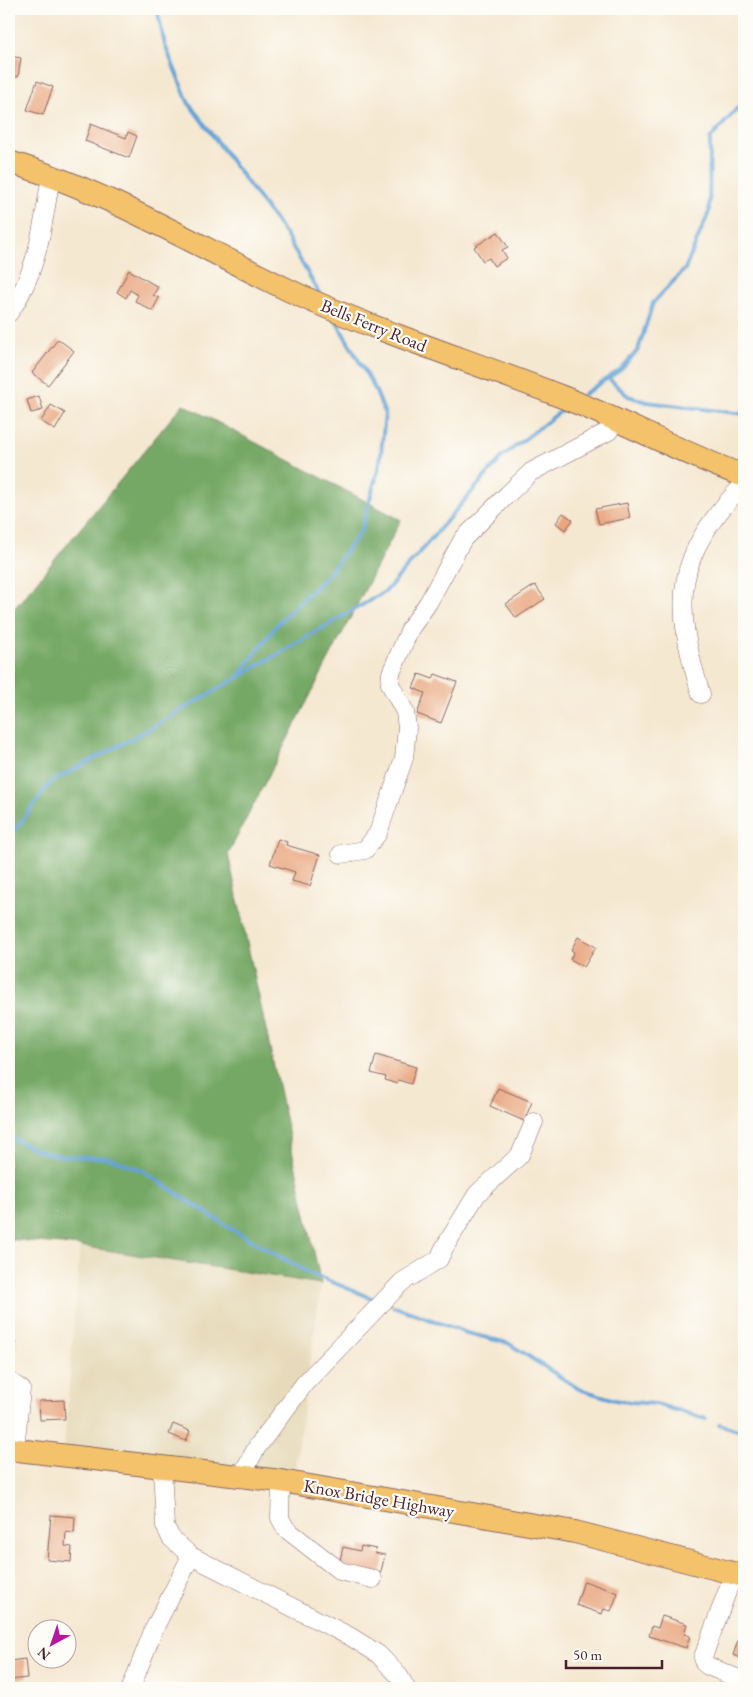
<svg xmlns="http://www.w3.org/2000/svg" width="753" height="1697" viewBox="0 0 753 1697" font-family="'EB Garamond',serif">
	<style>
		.built { fill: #e6daba }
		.forest { fill: #74a865; stroke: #5f6448 }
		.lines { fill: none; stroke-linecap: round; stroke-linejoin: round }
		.stream { stroke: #63a3d6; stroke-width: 4 }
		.building { fill: #e9a780 }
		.minor-casing { stroke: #866565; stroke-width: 19 }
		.major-casing { stroke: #866565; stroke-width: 24 }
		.minor { stroke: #fff; stroke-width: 18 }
		.major { stroke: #f4c26a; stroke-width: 22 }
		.labels { text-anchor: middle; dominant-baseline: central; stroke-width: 4.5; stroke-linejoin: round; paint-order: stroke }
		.street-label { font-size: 18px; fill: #4a1f2b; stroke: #fdfcf7 }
	</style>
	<rect width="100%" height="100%" fill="#fdfcf7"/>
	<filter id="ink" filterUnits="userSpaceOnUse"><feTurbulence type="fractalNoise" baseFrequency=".02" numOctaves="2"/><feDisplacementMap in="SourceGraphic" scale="10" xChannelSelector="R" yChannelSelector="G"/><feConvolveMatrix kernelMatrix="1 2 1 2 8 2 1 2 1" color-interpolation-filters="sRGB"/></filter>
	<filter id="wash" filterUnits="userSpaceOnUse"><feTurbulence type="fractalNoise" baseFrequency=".0096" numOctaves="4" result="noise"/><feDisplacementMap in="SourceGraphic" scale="20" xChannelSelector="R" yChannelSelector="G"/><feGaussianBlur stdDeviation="1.12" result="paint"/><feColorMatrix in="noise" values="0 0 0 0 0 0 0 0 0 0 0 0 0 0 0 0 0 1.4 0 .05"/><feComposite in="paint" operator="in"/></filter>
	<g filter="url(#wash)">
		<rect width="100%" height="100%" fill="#f5e8d1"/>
		<!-- built -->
		<path class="built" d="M80,1246L321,1284L292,1489L63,1462Z"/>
		<!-- forest -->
		<path class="forest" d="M183,404L401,520L228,854L321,1284L80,1246L9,1239V615Z"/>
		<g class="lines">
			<!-- stream -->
			<path class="stream" d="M157,9L165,45L188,102L286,235L319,293
				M608,378L628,396L647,402L744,414
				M584,394L620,370L638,350L653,303L685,269L709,212L710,139L744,101
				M238,677L280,621L328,575L361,531L380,463L385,414L375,389L336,321
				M9,838L51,782L144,732L386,591L503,456L561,411
				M9,1136L36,1150L61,1156L110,1158L143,1171L228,1227L307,1272L374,1299
				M393,1306L467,1333L508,1343L579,1389L619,1401L656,1404L706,1419
				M719,1424L744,1432"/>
		</g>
		<g id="blocks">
			<!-- building -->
			<path class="building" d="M9,56L21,58L18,77L9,76Z
				M37,81L53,87L43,115L27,110Z
				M91,124L126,138L128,132L137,136L129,158L85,141Z
				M498,232L508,247L502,250L507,258L494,266L489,258L483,261L474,247Z
				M129,270L158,287L153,295L159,298L152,311L135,301L138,295L130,290L126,298L117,292Z
				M58,339L74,351L48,385L32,373Z
				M39,396L43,410L31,413L27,400Z
				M51,405L65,413L55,430L41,421Z
				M627,503L630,518L599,524L595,509Z
				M563,513L573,520L565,530L556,523Z
				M535,585L545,599L516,618L506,604Z
				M419,674L433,679L435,674L457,682L441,723L417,714L425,693L413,688Z
				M278,839L287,842L286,845L320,855L310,886L292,881L295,872L270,864Z
				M578,937L596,947L584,967L570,959L574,952L571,950Z
				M376,1055L416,1067L411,1084L398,1080L397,1084L385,1080L386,1077L371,1073Z
				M498,1088L532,1102L524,1121L490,1106Z
				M9,1341L16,1343L13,1363L9,1362Z
				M64,1400L65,1419L40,1420L39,1401Z
				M173,1424L190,1431L186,1441L169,1434Z
				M51,1515L75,1517L74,1533L66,1532L65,1546L72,1547L71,1562L47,1560Z
				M361,1546L376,1549L375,1553L385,1555L380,1575L339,1565L343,1547L360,1551Z
				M584,1581L618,1593L611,1611L604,1609L602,1614L576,1605Z
				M662,1616L687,1624L684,1634L690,1636L686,1648L649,1636L652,1626L658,1628Z
				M739,1637L744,1639V1659L733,1655Z
				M25,1659L27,1678L9,1680V1661Z"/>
		</g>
	</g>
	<g filter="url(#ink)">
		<use href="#blocks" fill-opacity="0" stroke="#866565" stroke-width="1"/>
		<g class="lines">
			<!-- minor casing -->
			<g class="minor-casing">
				<path id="minor" d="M9,313C38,273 43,224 51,176
					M701,694C672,601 674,556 744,484
					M341,854L365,850L378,833L404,758L407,728L405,712L390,684L391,673L410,629L428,603L463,539L508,494L531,472L609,431L616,419
					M9,1381L21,1389L15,1450
					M162,1467L165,1526L171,1538L191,1556L351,1637L378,1654L399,1676L406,1688
					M241,1476L257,1447L305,1383L402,1282L439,1259L444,1248L477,1194L520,1155L534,1122
					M281,1481L280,1518L286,1529L340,1571L373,1579
					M734,1573L703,1657L704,1663L708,1666L744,1681
					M131,1688L153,1631L191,1556"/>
			</g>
			<!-- major casing -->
			<g class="major-casing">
				<path id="major" d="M9,162C111,192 205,251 301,296C385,334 474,362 560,396C622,420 681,453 744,476
					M9,1449L281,1481L575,1532L744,1576"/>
			</g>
			<!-- minor -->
			<use href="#minor" class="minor"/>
			<!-- major -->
			<use href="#major" class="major"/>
		</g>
	</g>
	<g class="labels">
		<!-- street labels -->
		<g class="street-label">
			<text transform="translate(374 325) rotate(22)">Bells Ferry Road</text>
			<text transform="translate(379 1498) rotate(10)">Knox Bridge Highway</text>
		</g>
	</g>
	<!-- margin -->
	<rect width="753" height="1697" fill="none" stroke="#fdfcf7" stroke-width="30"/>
	<!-- north arrow -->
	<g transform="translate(52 1644) rotate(220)"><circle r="24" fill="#fdfcf7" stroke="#b5a4a5"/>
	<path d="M0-4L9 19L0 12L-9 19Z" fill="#b5179e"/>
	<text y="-8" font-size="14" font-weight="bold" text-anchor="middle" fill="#4a1f2b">N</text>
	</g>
	<!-- scale -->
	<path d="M566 1660v8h96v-8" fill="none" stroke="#4a1f2b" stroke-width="2.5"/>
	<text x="573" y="1660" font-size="15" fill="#4a1f2b" stroke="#fdfcf7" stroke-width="4" paint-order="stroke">50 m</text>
</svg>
